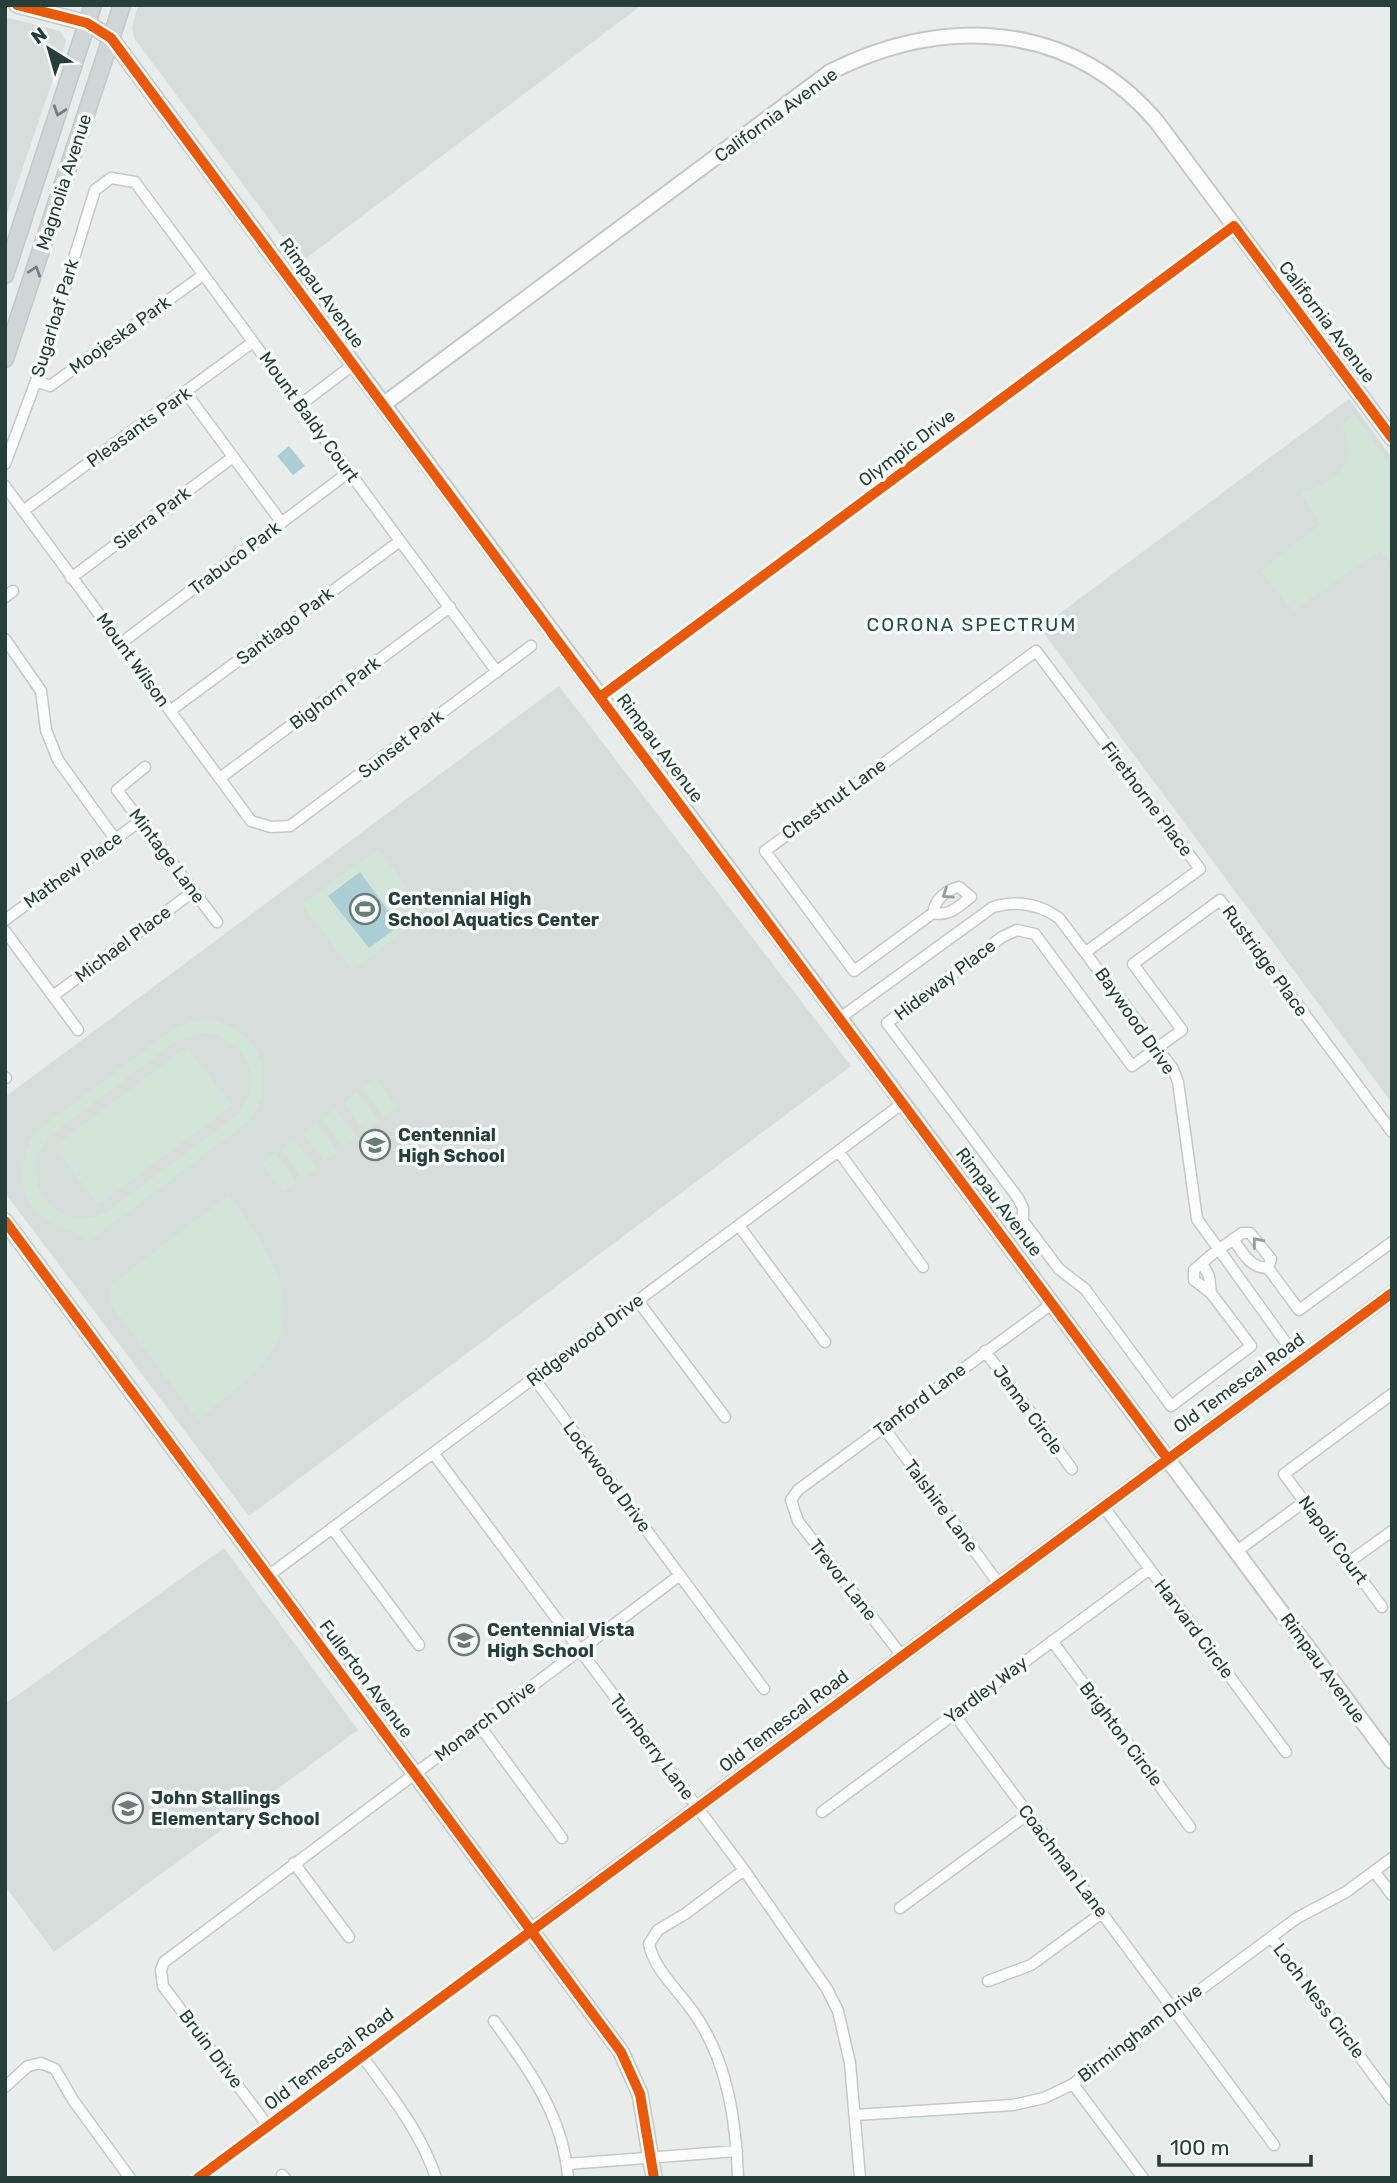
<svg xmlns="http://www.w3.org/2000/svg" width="1397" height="2183" viewBox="0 0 1397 2183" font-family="Rubik,sans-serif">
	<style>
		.built { fill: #d6ddda }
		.green { fill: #d3e4d8; fill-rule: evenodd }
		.water { fill: #accfd6 }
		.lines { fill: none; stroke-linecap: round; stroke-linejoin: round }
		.minor-casing { stroke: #c5c9c7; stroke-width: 13 }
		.tertiary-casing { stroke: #c5c9c7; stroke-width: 16 }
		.secondary-casing { stroke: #c4c9c7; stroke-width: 18 }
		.primary-casing { stroke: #c3cac9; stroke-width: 19 }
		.minor { stroke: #fcfcfc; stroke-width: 10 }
		.tertiary { stroke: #fcfcfc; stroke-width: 12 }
		.secondary { stroke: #fcfcfc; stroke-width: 14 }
		.primary { stroke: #d0d6d5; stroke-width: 16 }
		.cycleway-casing { stroke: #f6faf8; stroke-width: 15 }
		.cycleway { stroke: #e8590c; stroke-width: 10 }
		.oneway { stroke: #72837f }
		.oneway2 { stroke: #919e9a }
		.labels { text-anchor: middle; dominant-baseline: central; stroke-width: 7; stroke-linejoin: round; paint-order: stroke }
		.street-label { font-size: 18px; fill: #263f39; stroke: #f6faf8 }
		.poi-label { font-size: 18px; font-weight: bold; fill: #263f39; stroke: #f6faf8; text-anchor: start }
		.neighbourhood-label { font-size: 19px; letter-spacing: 2px; fill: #235046; stroke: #f6faf8 }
	</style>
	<rect width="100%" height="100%" fill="#e8ecea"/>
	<!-- built -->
	<path class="built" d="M138,5H642L301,262L134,38L132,27Z
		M5,17L60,31L66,41L5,220Z
		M1349,399L1392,458V1103L1040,628Z
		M559,686L851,1066L249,1516L5,1193V1097Z
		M224,1548L358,1730L54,1952L5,1886V1704Z"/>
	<!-- green -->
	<path class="green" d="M1354,413L1392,467V566L1380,551L1293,611L1261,571L1320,524L1301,493C1336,481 1360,465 1342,427Z
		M378,849L428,914L352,970L302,904Z
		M213,1020C262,1032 280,1084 247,1123L88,1242C78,1229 65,1232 51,1223C16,1202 14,1158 39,1129L176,1027L194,1021ZM203,1033C246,1036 266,1081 238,1114L105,1213C55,1236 15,1179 48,1138L175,1042Z
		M187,1047L232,1106L98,1205L54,1146Z
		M376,1078L397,1107L384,1117L362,1088Z
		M357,1092L379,1121L365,1131L344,1103Z
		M335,1109L357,1137L343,1147L322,1119Z
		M316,1123L338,1151L324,1161L303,1133Z
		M294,1139L316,1168L302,1178L281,1149Z
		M275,1153L297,1182L283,1192L262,1163Z
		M229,1195C258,1237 307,1298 272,1350C254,1378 224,1398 198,1420L109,1302L112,1284Z"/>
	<!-- water -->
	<path class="water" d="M289,446L305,466L293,475L277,456Z
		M360,872L399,926L369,948L328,896Z"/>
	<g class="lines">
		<!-- minor casing -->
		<g class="minor-casing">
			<path id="minor" d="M36,381L50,386L203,275
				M186,393L282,523
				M300,405L354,364
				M5,464L36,381L95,190L111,178L135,182L497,672
				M5,486L251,821L271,827L290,826L531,646
				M23,511L253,342
				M71,578L233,457
				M5,597L13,591
				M5,639L41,691L46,730L58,760L115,839
				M121,643L349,472
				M600,697L1234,226
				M170,711L400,541
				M145,767L117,790L217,922
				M220,778L450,607
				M933,913C949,917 959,906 971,897L959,887C946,890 935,899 933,913L854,971L765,851L1036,651L1200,869L1086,952
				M5,920L140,821
				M5,931L78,1030
				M53,996L194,891
				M840,1018L993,907C1017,900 1039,904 1059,918L1173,1069L1178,1082L1197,1219L1299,1361
				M5,1077L6,1078
				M839,1152L923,1267
				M739,1226L825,1342
				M1202,1263L1209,1276L1211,1293L1194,1280V1270C1199,1265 1205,1261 1210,1256L1242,1233H1250L1271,1259L1268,1268C1250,1268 1243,1253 1233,1239
				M1268,1268L1299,1310L1392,1242
				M1211,1293L1251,1346L1171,1406L1085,1289L1059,1269L1023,1221V1208L1018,1198L887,1023L1002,937L1017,930L1035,934L1132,1066L1182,1030L1133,964L1220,900L1392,1132
				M638,1301L725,1417
				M985,1351L1072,1469
				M534,1378L764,1689
				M884,1428L999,1584
				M433,1453L744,1870L827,1989L838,2011L850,2063L860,2178
				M1103,1506L1286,1752
				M332,1528L419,1645
				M1237,1551L1304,1502
				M1349,1562L1392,1531
				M268,1576L903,1103
				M1382,1607L1284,1474L1392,1394
				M1052,1641L1190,1827
				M902,1656L798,1521L791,1500L798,1490L1053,1303
				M954,1714L1274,2145
				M479,1725L562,1838
				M822,1812L1150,1569
				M294,1863L349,1937
				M1374,1871L1392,1895
				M900,1908L1028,1814
				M1271,1937L1392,2100
				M988,1981L1031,1965L1102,1913
				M494,2021C528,2067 564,2118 568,2178
				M362,2056C390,2094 421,2132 436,2178
				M1073,2084L1143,2178
				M5,2087L28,2066L41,2063L55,2069L73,2100L130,2178
				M855,2115L1013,2105L1044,2098L1073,2084L1297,1918L1346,1892L1392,1858
				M268,2126L163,1986L161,1970L164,1962L680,1575
				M567,2164L737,2151
				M282,2175L285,2178
				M198,2178L529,1932
				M738,2178C736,2122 728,2063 696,2016C681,1993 654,1970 649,1944L658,1930L685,1914L744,1870"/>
		</g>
		<!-- tertiary casing -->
		<g class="tertiary-casing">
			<path id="tertiary" d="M529,1932L1392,1293"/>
		</g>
		<!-- secondary casing -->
		<g class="secondary-casing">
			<path id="secondary" d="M17,5L87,23L111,38L1392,1761
				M384,404L830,72C943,15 1070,20 1157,122L1392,438
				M5,1221L621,2052L640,2094L654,2178"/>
		</g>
		<!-- primary casing -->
		<g class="primary-casing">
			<path id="primary" d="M5,275L93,5
				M5,359L122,5"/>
		</g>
		<!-- minor -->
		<use href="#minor" class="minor"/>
		<!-- tertiary -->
		<use href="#tertiary" class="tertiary"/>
		<!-- secondary -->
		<use href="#secondary" class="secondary"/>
		<!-- primary -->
		<use href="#primary" class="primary"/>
		<!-- cycleway casing -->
		<g class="cycleway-casing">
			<path id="cycleway" d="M17,5L87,23L111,38L549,629
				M551,632L1167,1458
				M600,697L1234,226L1392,438
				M5,1221L621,2052L640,2094L654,2178
				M198,2178L1392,1293"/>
		</g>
		<!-- cycleway -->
		<use href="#cycleway" class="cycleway"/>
	</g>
	<!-- one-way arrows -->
	<defs><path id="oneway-chevron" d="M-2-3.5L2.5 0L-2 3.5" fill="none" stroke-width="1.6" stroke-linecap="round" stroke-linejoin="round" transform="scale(1.75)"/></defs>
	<g class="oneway">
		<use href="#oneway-chevron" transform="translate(59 111) rotate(108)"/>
		<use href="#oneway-chevron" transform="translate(35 271) rotate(-71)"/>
	</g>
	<g class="oneway2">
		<use href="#oneway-chevron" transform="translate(947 894) rotate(146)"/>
		<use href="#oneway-chevron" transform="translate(1257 1242) rotate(-129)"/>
	</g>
	<!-- icons -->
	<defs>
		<g id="stadium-ring" transform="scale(1.575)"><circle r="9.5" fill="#f6faf8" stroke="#6a7c77" stroke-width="1.5"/><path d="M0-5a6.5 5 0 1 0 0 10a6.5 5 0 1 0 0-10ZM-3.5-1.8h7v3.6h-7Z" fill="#6a7c77"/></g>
		<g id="school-ring" transform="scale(1.575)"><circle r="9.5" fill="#f6faf8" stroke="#6a7c77" stroke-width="1.5"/><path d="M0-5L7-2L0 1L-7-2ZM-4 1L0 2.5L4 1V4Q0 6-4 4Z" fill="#6a7c77"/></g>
	</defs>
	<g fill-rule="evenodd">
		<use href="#stadium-ring" x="365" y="909"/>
		<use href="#school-ring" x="375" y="1145"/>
		<use href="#school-ring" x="464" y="1640"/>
		<use href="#school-ring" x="128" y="1808"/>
	</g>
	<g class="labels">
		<!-- street labels -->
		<g class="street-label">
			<text transform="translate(776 115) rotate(-36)">California Avenue</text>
			<text transform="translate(64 182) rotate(-72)">Magnolia Avenue</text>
			<text transform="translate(322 293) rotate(54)">Rimpau Avenue</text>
			<text transform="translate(55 318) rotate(-73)">Sugarloaf Park</text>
			<text transform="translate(1327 322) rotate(53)">California Avenue</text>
			<text transform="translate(120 335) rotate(-36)">Moojeska Park</text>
			<text transform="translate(309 417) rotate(54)">Mount Baldy Court</text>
			<text transform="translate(139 427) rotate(-36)">Pleasants Park</text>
			<text transform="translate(907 448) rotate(-37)">Olympic Drive</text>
			<text transform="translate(152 518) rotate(-37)">Sierra Park</text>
			<text transform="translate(235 558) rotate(-37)">Trabuco Park</text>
			<text transform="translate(285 626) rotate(-37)">Santiago Park</text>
			<text transform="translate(133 660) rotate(54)">Mount Wilson</text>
			<text transform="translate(335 693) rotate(-37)">Bighorn Park</text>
			<text transform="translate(401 744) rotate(-37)">Sunset Park</text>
			<text transform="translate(660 748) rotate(53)">Rimpau Avenue</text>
			<text transform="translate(834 799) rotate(-36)">Chestnut Lane</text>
			<text transform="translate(1147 799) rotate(53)">Firethorne Place</text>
			<text transform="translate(167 856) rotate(53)">Mintage Lane</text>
			<text transform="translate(73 870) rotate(-36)">Mathew Place</text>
			<text transform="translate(123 944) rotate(-37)">Michael Place</text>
			<text transform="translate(1265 961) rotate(54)">Rustridge Place</text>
			<text transform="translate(945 980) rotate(-37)">Hideway Place</text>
			<text transform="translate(1135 1021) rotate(55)">Baywood Drive</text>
			<text transform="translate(999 1202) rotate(53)">Rimpau Avenue</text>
			<text transform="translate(585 1340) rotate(-37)">Ridgewood Drive</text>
			<text transform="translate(1239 1383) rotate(-36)">Old Temescal Road</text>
			<text transform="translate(920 1400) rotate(-37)">Tanford Lane</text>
			<text transform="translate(1028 1410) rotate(54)">Jenna Circle</text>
			<text transform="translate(607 1477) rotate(53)">Lockwood Drive</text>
			<text transform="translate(941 1506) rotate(53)">Talshire Lane</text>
			<text transform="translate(1333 1540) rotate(54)">Napoli Court</text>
			<text transform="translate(843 1580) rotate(52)">Trevor Lane</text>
			<text transform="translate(1194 1629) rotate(53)">Harvard Circle</text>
			<text transform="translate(1323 1668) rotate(54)">Rimpau Avenue</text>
			<text transform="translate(366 1679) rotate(53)">Fullerton Avenue</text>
			<text transform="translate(986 1690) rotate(-37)">Yardley Way</text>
			<text transform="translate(485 1721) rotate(-37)">Monarch Drive</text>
			<text transform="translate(784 1721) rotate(-37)">Old Temescal Road</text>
			<text transform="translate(1121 1734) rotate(53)">Brighton Circle</text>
			<text transform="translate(652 1747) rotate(53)">Turnberry Lane</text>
			<text transform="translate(1063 1861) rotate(53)">Coachman Lane</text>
			<text transform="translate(1319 2001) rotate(53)">Loch Ness Circle</text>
			<text transform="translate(1140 2033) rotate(-37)">Birmingham Drive</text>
			<text transform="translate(211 2049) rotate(53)">Bruin Drive</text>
			<text transform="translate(329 2059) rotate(-37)">Old Temescal Road</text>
		</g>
		<!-- poi labels -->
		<g class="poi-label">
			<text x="388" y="899">Centennial High<tspan x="388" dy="21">School Aquatics Center</tspan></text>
			<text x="398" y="1135">Centennial<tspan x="398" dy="21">High School</tspan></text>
			<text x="487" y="1630">Centennial Vista<tspan x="487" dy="21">High School</tspan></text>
			<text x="151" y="1798">John Stallings<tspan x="151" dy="21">Elementary School</tspan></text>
		</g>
		<!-- neighbourhood labels -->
		<g class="neighbourhood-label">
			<text x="972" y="624">CORONA SPECTRUM</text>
		</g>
	</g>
	<!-- border -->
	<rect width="1397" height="2183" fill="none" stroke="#263f39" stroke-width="14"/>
	<!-- north arrow -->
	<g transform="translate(49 49) rotate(323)" stroke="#f6faf8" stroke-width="5" paint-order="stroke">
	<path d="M0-5L12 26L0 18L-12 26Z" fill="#263f39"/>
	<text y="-10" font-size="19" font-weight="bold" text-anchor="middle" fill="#263f39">N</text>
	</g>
	<!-- scale -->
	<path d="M1159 2155v10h152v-10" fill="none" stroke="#263f39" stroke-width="3.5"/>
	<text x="1170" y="2155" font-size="21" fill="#263f39" stroke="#f6faf8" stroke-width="5" paint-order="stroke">100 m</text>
</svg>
